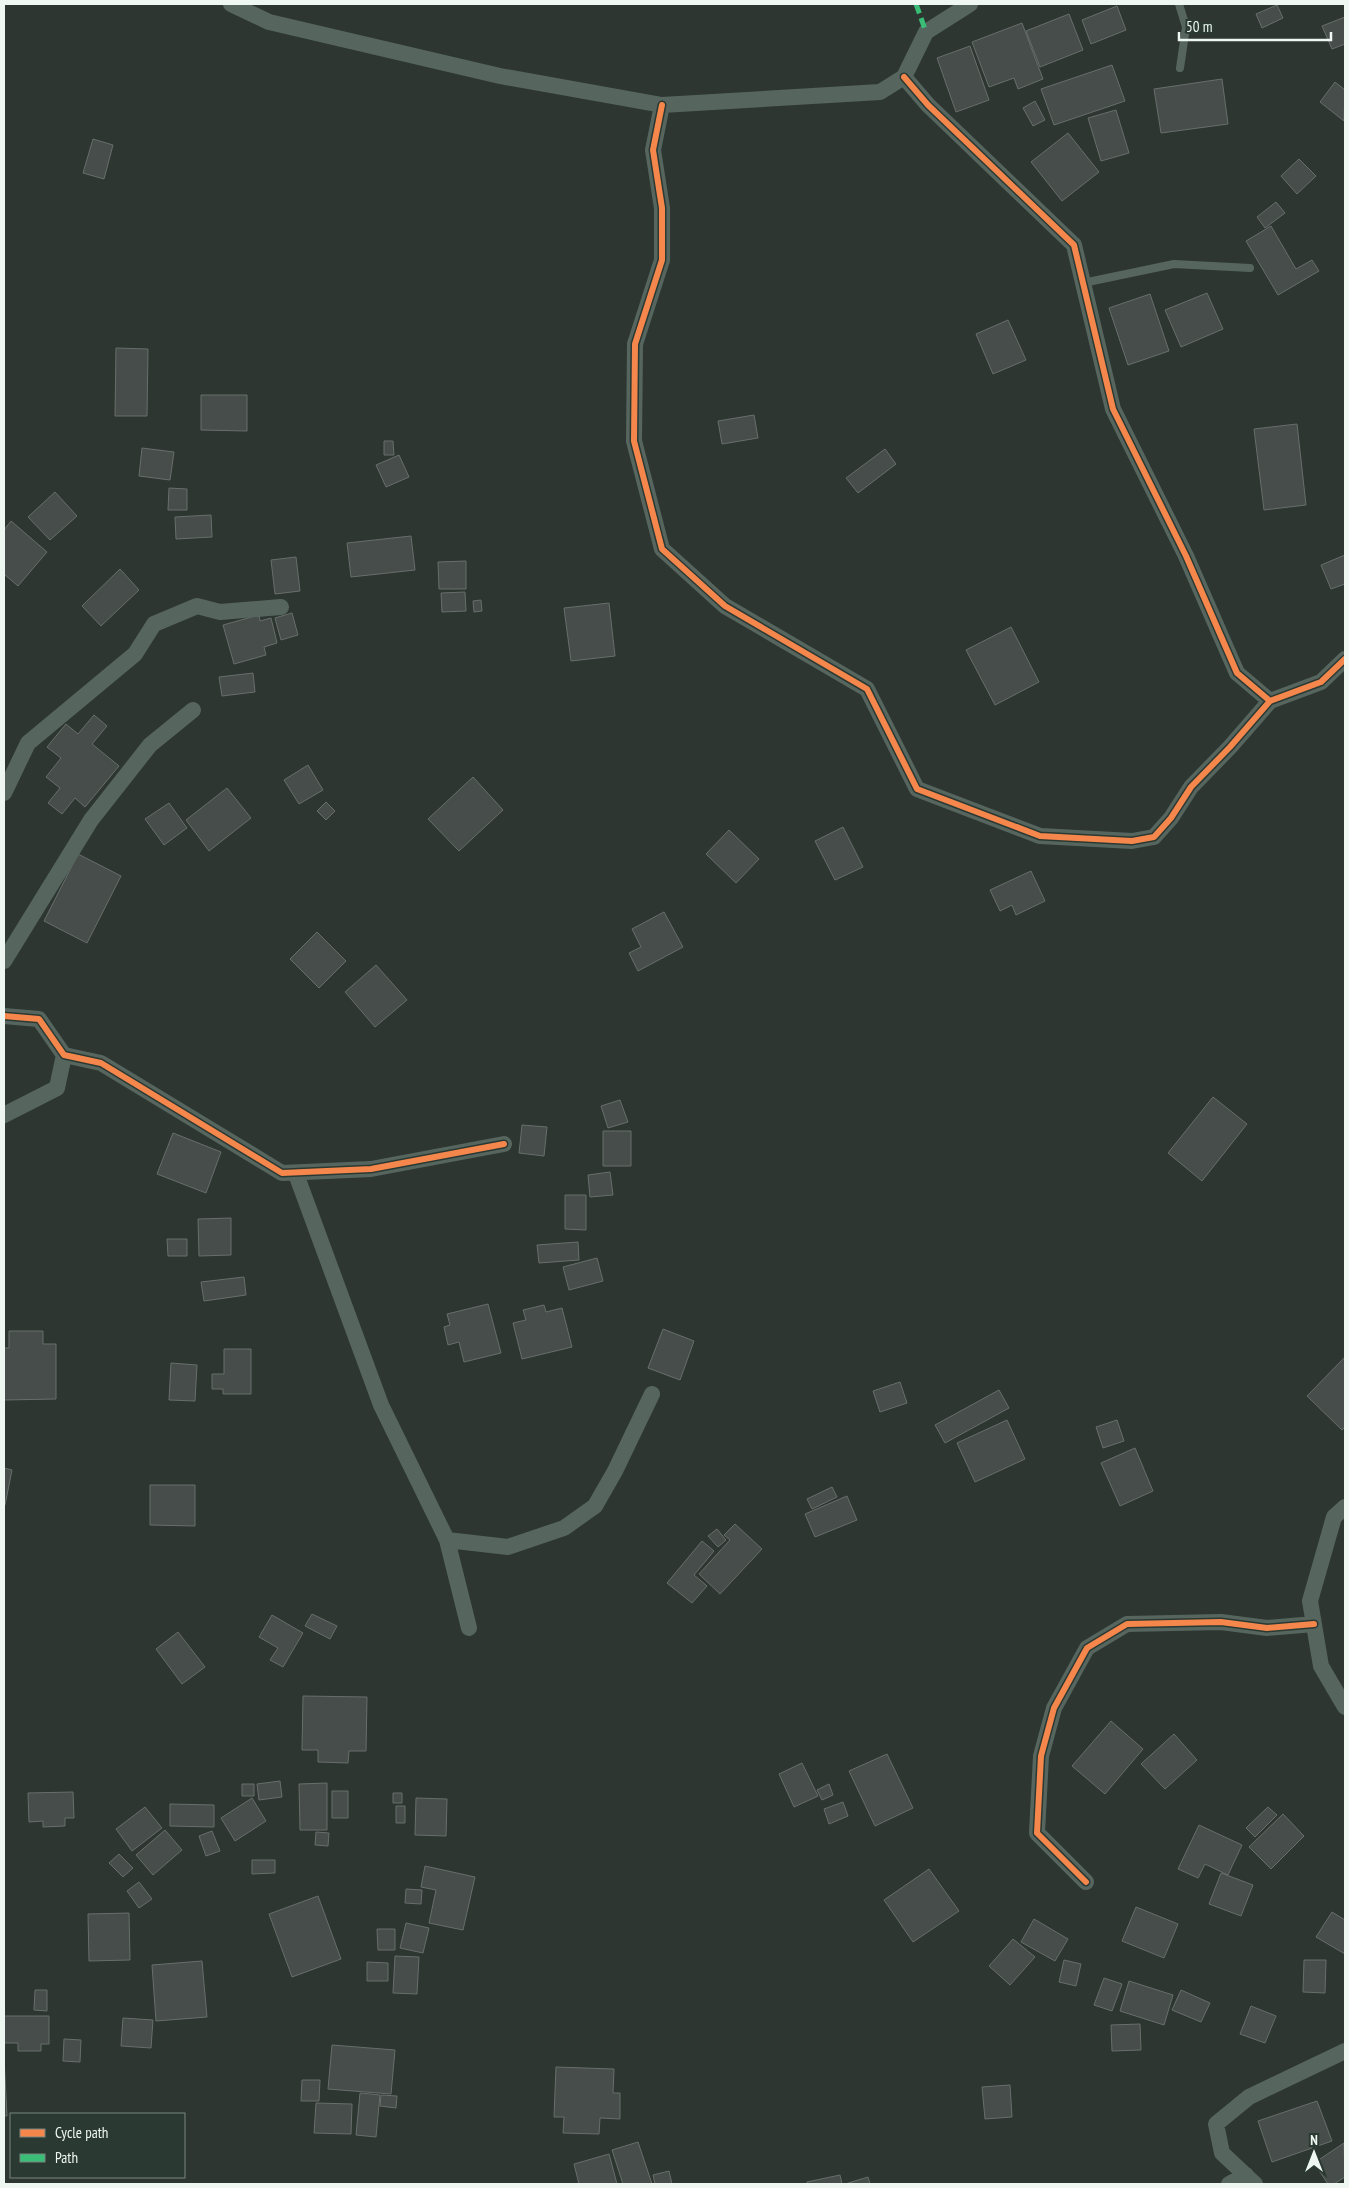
<svg xmlns="http://www.w3.org/2000/svg" width="1349" height="2188" viewBox="0 0 1349 2188" font-family="'PT Sans Narrow',sans-serif">
	<style>
		.building { fill: #474d4a; stroke: #676e6b }
		.lines { fill: none; stroke-linecap: round; stroke-linejoin: round }
		.service { stroke: #56665f; stroke-width: 8 }
		.minor { stroke: #56665f; stroke-width: 16 }
		.quiet { stroke: #3abd76; stroke-width: 5; stroke-dasharray: 10 5; stroke-linecap: butt }
		.cycleway-casing { stroke: #2b3933; stroke-width: 9 }
		.cycleway { stroke: #f5874c; stroke-width: 6 }
	</style>
	<rect width="100%" height="100%" fill="#2e3632"/>
	<!-- building -->
	<path class="building" d="M1277,5L1283,18L1262,28L1256,14Z
		M1117,6L1126,30L1091,44L1082,20Z
		M1069,14L1083,50L1040,67L1026,31Z
		M1345,17V44L1332,49L1322,26Z
		M1022,23L1043,79L1018,89L1014,78L989,87L972,42Z
		M970,46L989,100L956,112L937,58Z
		M1112,65L1125,101L1054,125L1041,89Z
		M1222,79L1228,124L1161,133L1154,89Z
		M1335,82L1345,90L1344,121L1320,102Z
		M1035,101L1045,120L1033,126L1023,108Z
		M1116,110L1129,153L1101,161L1088,118Z
		M1068,133L1099,172L1062,201L1031,162Z
		M93,139L113,145L104,179L83,173Z
		M1299,159L1316,176L1297,194L1281,176Z
		M1276,202L1285,213L1265,228L1257,217Z
		M1271,226L1296,269L1312,260L1319,271L1278,295L1246,241Z
		M1207,293L1223,329L1181,347L1165,310Z
		M1150,294L1169,351L1128,365L1109,308Z
		M1008,320L1026,360L993,374L976,334Z
		M116,348L148,349L147,416H115Z
		M201,395H247V431L201,430Z
		M754,415L758,438L722,444L718,421Z
		M1297,424L1306,505L1264,510L1254,429Z
		M384,441H393L394,455H384Z
		M142,448L174,452L170,480L139,476Z
		M885,449L896,464L858,493L846,478Z
		M399,455L409,477L386,487L376,465Z
		M169,488L187,489V510H168Z
		M55,492L77,516L50,540L28,517Z
		M211,515L212,537L176,539L175,517Z
		M11,521L47,552L18,586L4,574V530Z
		M411,536L415,570L351,577L347,543Z
		M1345,555V584L1331,589L1321,565Z
		M296,557L300,591L275,594L271,560Z
		M466,561V589H439L438,562Z
		M120,569L139,590L101,626L82,606Z
		M465,592L466,611L442,612L441,593Z
		M481,600L482,611L474,612L473,601Z
		M609,603L615,656L571,661L564,608Z
		M292,613L298,635L281,640L275,618Z
		M259,615L260,621L271,618L277,643L264,647L266,655L234,664L223,625Z
		M1011,627L1039,682L995,705L966,650Z
		M253,673L255,692L222,696L219,677Z
		M94,715L107,726L92,744L119,766L85,807L75,798L62,814L48,803L60,788L46,777L61,758L47,747L66,724L78,734Z
		M308,765L323,790L299,804L284,780Z
		M473,777L503,810L459,851L428,819Z
		M227,788L251,818L209,851L186,820Z
		M326,802L335,811L326,820L317,811Z
		M169,803L187,828L164,845L145,819Z
		M843,827L863,867L835,880L815,841Z
		M729,830L759,859L736,883L706,854Z
		M78,854L121,876L87,943L44,921Z
		M1031,871L1045,901L1016,915L1012,905L1000,911L990,890Z
		M664,912L683,947L638,971L629,953L641,947L632,929Z
		M317,932L346,961L319,988L290,959Z
		M376,965L407,1000L375,1027L345,992Z
		M1213,1097L1247,1124L1202,1181L1168,1153Z
		M620,1100L628,1122L608,1128L601,1106Z
		M522,1125L547,1127L544,1156L519,1153Z
		M603,1131H631V1166H603Z
		M173,1133L221,1152L206,1193L157,1174Z
		M610,1172L613,1195L590,1197L588,1175Z
		M565,1195H586V1230L565,1229Z
		M231,1218V1255L199,1256L198,1219Z
		M167,1239H187V1256H168Z
		M578,1242L579,1260L539,1263L537,1245Z
		M597,1258L603,1281L569,1290L563,1267Z
		M244,1277L246,1295L204,1301L201,1282Z
		M488,1304L501,1353L464,1362L459,1342L448,1345L444,1327L450,1325L447,1314Z
		M544,1305L546,1312L562,1308L572,1347L522,1359L513,1323L526,1320L523,1310Z
		M663,1329L694,1341L680,1380L648,1368Z
		M9,1331H43V1344H56V1399L4,1400V1348H9Z
		M224,1349H251V1394H223V1389H212V1374H224Z
		M1345,1357V1427L1342,1430L1307,1396Z
		M171,1363L197,1365L195,1401L169,1400Z
		M900,1382L907,1403L880,1412L873,1391Z
		M999,1390L1009,1408L945,1443L935,1425Z
		M1007,1420L1025,1459L975,1482L957,1443Z
		M1117,1420L1124,1441L1103,1448L1096,1427Z
		M1135,1448L1153,1491L1120,1506L1101,1463Z
		M4,1468L12,1470L5,1505L4,1504Z
		M150,1485H195V1526L150,1525Z
		M832,1487L837,1497L812,1509L807,1499Z
		M847,1496L857,1520L815,1537L805,1514Z
		M735,1524L762,1549L720,1594L699,1574L730,1540L724,1535Z
		M717,1529L726,1540L718,1547L708,1536Z
		M702,1541L714,1551L694,1575L707,1586L692,1603L667,1583Z
		M312,1614L337,1626L330,1639L305,1626Z
		M272,1615L303,1633L283,1667L270,1660L278,1648L259,1637Z
		M178,1632L205,1667L182,1684L156,1649Z
		M303,1696L367,1697L366,1751H349L348,1763L318,1762V1750H302Z
		M1111,1721L1143,1749L1105,1794L1072,1766Z
		M1174,1734L1197,1760L1165,1789L1141,1764Z
		M887,1754L913,1808L875,1826L849,1771Z
		M802,1763L818,1796L794,1807L779,1774Z
		M280,1781L282,1797L259,1800L257,1784Z
		M327,1783V1830H300L299,1784Z
		M242,1784H254V1796H242Z
		M829,1784L833,1795L822,1800L817,1790Z
		M332,1791H348V1818H332Z
		M73,1792L74,1818H65V1826L43,1827V1821L29,1822L28,1793Z
		M393,1793H402V1803H393Z
		M252,1798L266,1821L235,1841L221,1818Z
		M416,1798L447,1799L446,1836L415,1835Z
		M843,1802L848,1816L829,1824L824,1809Z
		M170,1804L214,1805V1827L170,1826Z
		M396,1806H405V1823H396Z
		M145,1807L162,1828L132,1851L116,1829Z
		M1268,1807L1277,1815L1255,1837L1246,1828Z
		M1283,1814L1304,1836L1271,1869L1249,1847Z
		M1199,1825L1242,1845L1228,1875L1205,1864L1198,1878L1178,1869Z
		M165,1830L182,1850L153,1875L136,1855Z
		M212,1831L220,1851L206,1856L199,1836Z
		M316,1832L329,1833L328,1846L315,1845Z
		M119,1854L133,1868L123,1877L109,1863Z
		M252,1860H275V1873L252,1874Z
		M425,1866L475,1877L463,1930L429,1923L436,1890L421,1887Z
		M929,1869L959,1911L913,1942L884,1900Z
		M1221,1873L1253,1885L1241,1916L1209,1904Z
		M139,1882L152,1899L139,1908L127,1891Z
		M406,1889L422,1890L421,1904L405,1903Z
		M318,1896L341,1959L292,1977L269,1914Z
		M1136,1907L1178,1924L1164,1958L1122,1941Z
		M1332,1912L1345,1920V1954L1316,1937Z
		M129,1913L130,1960L89,1961L88,1914Z
		M1034,1919L1068,1939L1055,1961L1021,1942Z
		M406,1923L429,1928L423,1953L400,1948Z
		M377,1929H395V1950H378Z
		M1013,1939L1035,1957L1010,1985L989,1966Z
		M395,1956L419,1957L417,1994L393,1993Z
		M1064,1960L1081,1964L1076,1986L1059,1982Z
		M1304,1960H1326L1325,1993L1303,1992Z
		M202,1961L207,2017L156,2021L152,1965Z
		M367,1962L388,1963V1981H367Z
		M1104,1978L1122,1984L1112,2011L1094,2005Z
		M1129,1981L1173,1995L1164,2025L1120,2011Z
		M35,1990H47V2011L34,2010Z
		M1181,1990L1210,2003L1201,2022L1172,2010Z
		M1251,2006L1276,2016L1265,2043L1240,2034Z
		M4,2016H49V2044H41V2051H18V2043H4Z
		M123,2018L153,2020L151,2048L121,2046Z
		M1140,2024L1141,2050L1112,2051L1111,2025Z
		M64,2039L81,2040L80,2062L63,2061Z
		M332,2045L395,2050L391,2094L328,2089Z
		M4,2058L7,2116H4Z
		M556,2067L614,2069L613,2093H620V2119L600,2118L599,2134L563,2133L564,2117H554Z
		M302,2080H320L319,2101H301Z
		M1010,2085L1012,2117L985,2119L982,2087Z
		M360,2093L380,2095L376,2137L356,2135Z
		M381,2095L397,2096L396,2108L380,2106Z
		M1317,2101L1332,2141L1272,2162L1258,2121Z
		M316,2103L352,2104L351,2134L314,2133Z
		M638,2142L652,2184H623L612,2150Z
		M1344,2143L1345,2177L1334,2184H1328L1314,2163Z
		M609,2154L617,2184H579L574,2164Z
		M669,2171L672,2184H655L653,2175Z
		M840,2175L842,2184H807V2182Z
		M868,2177L870,2184H845Z"/>
	<g class="lines">
		<!-- service -->
		<path class="service" d="M1179,4L1186,27L1180,68
			M1083,283L1174,264L1250,268"/>
		<!-- minor -->
		<path class="minor" d="M231,4L269,22L500,76L662,105L880,92L904,77L926,32L970,4
			M904,77L928,105L1074,245L1113,409L1186,556L1237,673L1270,701L1321,682L1345,659
			M662,105L653,150L662,208V260L635,344L634,441L662,549L725,606L867,689L917,789L1040,836L1132,841L1154,837L1171,818L1191,787L1230,747L1270,701
			M4,793L28,743L135,654L154,624L197,606L220,612L281,607
			M4,961L91,820L150,745L193,710
			M4,1016L39,1019L64,1055L101,1063L282,1173L371,1169L504,1144
			M4,1115L57,1088L64,1055
			M296,1174L381,1405L447,1540L469,1628
			M1345,1507L1334,1517L1310,1601L1321,1666L1345,1707
			M447,1540L508,1547L564,1528L595,1506L615,1471L652,1394
			M1086,1882L1037,1833L1041,1756L1054,1708L1087,1648L1127,1624L1221,1622L1267,1628L1314,1624
			M1229,2184L1246,2175
			M1255,2184L1222,2153L1216,2124L1249,2097L1345,2051"/>
		<!-- quiet -->
		<path class="quiet" d="M916,4L926,32"/>
		<!-- cycleway casing -->
		<g class="cycleway-casing">
			<path id="cycleway" d="M904,77L928,105L1074,245L1113,409L1186,556L1237,673L1270,701L1321,682L1345,659
				M662,105L653,150L662,208V260L635,344L634,441L662,549L725,606L867,689L917,789L1040,836L1132,841L1154,837L1171,818L1191,787L1230,747L1270,701
				M4,1016L39,1019L64,1055L101,1063L282,1173L371,1169L504,1144
				M1086,1882L1037,1833L1041,1756L1054,1708L1087,1648L1127,1624L1221,1622L1267,1628L1314,1624"/>
		</g>
		<!-- cycleway -->
		<use href="#cycleway" class="cycleway"/>
	</g>
	<!-- border -->
	<rect width="1349" height="2188" fill="none" stroke="#eff7f3" stroke-width="10"/>
	<!-- legend -->
	<rect x="10" y="2113" width="175" height="65" fill="#2b3933" stroke="#798580"/>
	<rect x="20" y="2129" width="25" height="8" fill="#f5874c" stroke="#798580"/>
	<text x="55" y="2138" font-size="15" fill="#eff7f3">Cycle path</text>
	<rect x="20" y="2154" width="25" height="8" fill="#3abd76" stroke="#798580"/>
	<text x="55" y="2163" font-size="15" fill="#eff7f3">Path</text>
	<!-- north arrow -->
	<g transform="translate(1314 2153)" stroke="#2b3933" stroke-width="4" paint-order="stroke">
	<path d="M0-4L9 19L0 12L-9 19Z" fill="#eff7f3"/>
	<text y="-8" font-size="14" font-weight="bold" text-anchor="middle" fill="#eff7f3">N</text>
	</g>
	<!-- scale -->
	<path d="M1179 32v8h152v-8" fill="none" stroke="#eff7f3" stroke-width="2.5"/>
	<text x="1186" y="32" font-size="15" fill="#eff7f3" stroke="#2b3933" stroke-width="4" paint-order="stroke">50 m</text>
</svg>
